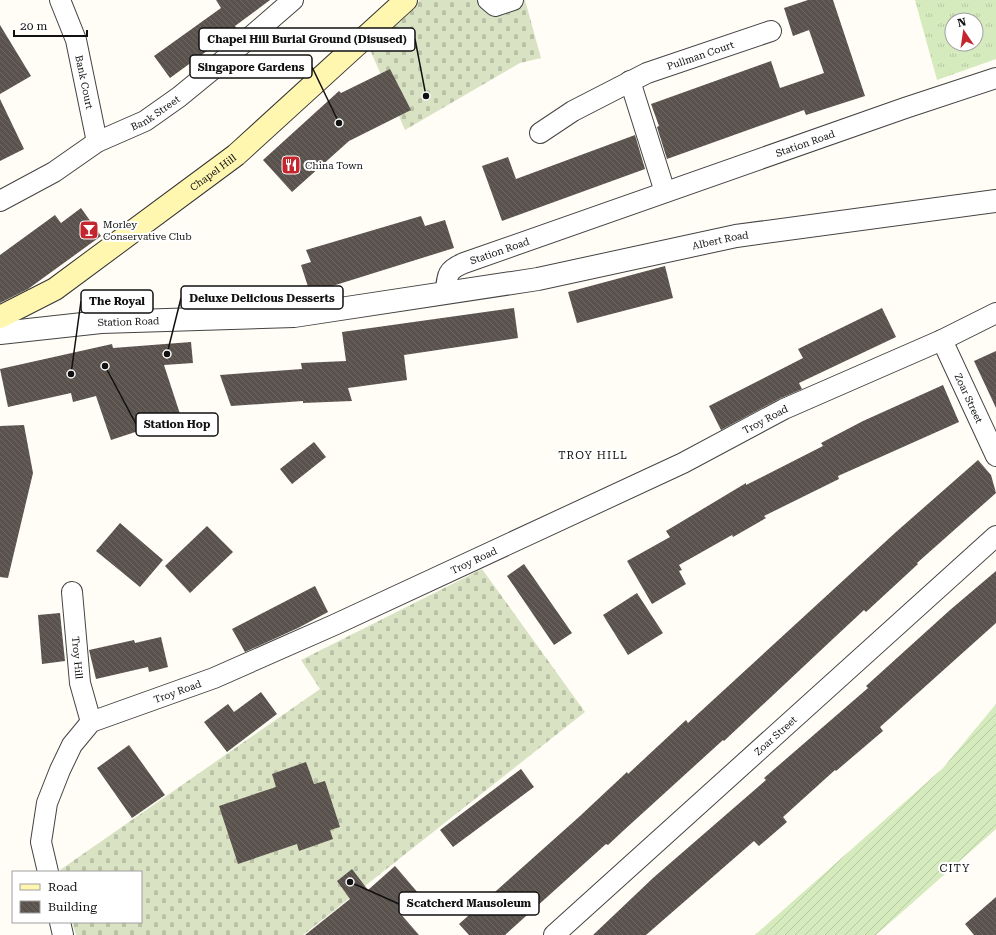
<svg xmlns="http://www.w3.org/2000/svg" width="996" height="935" viewBox="0 0 996 935" font-family="'Roboto Serif',serif">
	<style>
		.grass { fill: url(#grass-tufts); fill-rule: evenodd }
		.cemetery { fill: url(#cemetery-stones) }
		.garden { fill: url(#garden-furrows) }
		.building { fill: url(#building-back-hatch) }
		.lines { fill: none; stroke-linecap: round; stroke-linejoin: round }
		.minor-casing { stroke: #444; stroke-width: 22 }
		.tertiary-casing { stroke: #444; stroke-width: 24 }
		.secondary-casing { stroke: #333; stroke-width: 24 }
		.minor { stroke: #fff; stroke-width: 20 }
		.tertiary { stroke: #fff; stroke-width: 22 }
		.secondary { stroke: #fff6b0; stroke-width: 22 }
		.labels { text-anchor: middle; dominant-baseline: central; stroke-width: 4; stroke-linejoin: round; paint-order: stroke }
		.street-label { font-size: 10px; fill: #111; stroke: #fff }
		.poi-label { font-size: 10px; fill: #111; stroke: #fff; text-anchor: start }
		.neighbourhood-label { font-size: 11px; letter-spacing: 1px; fill: #111; stroke: #fff }
		.leader { fill: none; stroke: #111; stroke-width: 1.5 }
		.callout-dot { fill: #111; stroke: #fff; stroke-width: 1.5 }
		.callout { fill: #fff; stroke: #111; stroke-width: 1.5 }
		.callout-label { font-size: 11px; text-anchor: middle; font-weight: bold; fill: #111 }
	</style>
	<defs>
		<pattern id="grass-tufts" width="24" height="20" patternUnits="userSpaceOnUse"><rect width="24" height="20" fill="#d5ebbd"/><path d="M3 7l-1-3M5 7V3M7 7l1-3M15 17l-1-3M17 17v-4M19 17l1-3" fill="none" stroke="#b6c8a1"/></pattern>
		<pattern id="cemetery-stones" width="16" height="16" patternUnits="userSpaceOnUse"><rect width="16" height="16" fill="#d9e3c4"/><path d="M2 7V4a2 2 0 0 1 4 0v3zM10 15v-3a2 2 0 0 1 4 0v3z" fill="#b9c2a7"/></pattern>
		<pattern id="garden-furrows" width="10" height="10" patternUnits="userSpaceOnUse"><rect width="10" height="10" fill="#d5ebbd"/><path d="M-1 1l2-2M0 10L10 0M9 11l2-2" fill="none" stroke="#b6c8a1"/></pattern>
		<pattern id="building-back-hatch" width="6" height="6" patternUnits="userSpaceOnUse"><rect width="6" height="6" fill="#5a524d"/><path d="M-1 5l2 2M0 0l6 6M5-1l2 2" fill="none" stroke="#6d6662"/></pattern>
	</defs>
	<rect width="100%" height="100%" fill="#fffdf5"/>
	<!-- grass -->
	<path class="grass" d="M915,0H996V59L937,80ZM952,20H976V44H952Z"/>
	<!-- cemetery -->
	<path class="cemetery" d="M420,0H525L541,58L520,63L405,130L368,45Z
		M482,569L585,712L303,935H76L72,922H141V872H60V870L320,689L301,660Z"/>
	<!-- garden -->
	<path class="garden" d="M996,704V829L876,935H755L943,768Z"/>
	<!-- building -->
	<path class="building" d="M216,0H270L235,26L237,29L170,78L154,56L221,8Z
		M808,0H833L865,96L806,115L804,110L667,159L657,127L659,126L651,104L771,61L780,88L824,73L809,30L793,36L784,8Z
		M0,25L31,76L0,94Z
		M390,69L411,110L349,141L292,192L263,160L339,91L341,93Z
		M0,99L24,149L0,161Z
		M635,135L645,169L502,221L482,166L508,157L516,179Z
		M81,208L101,236L28,289L0,303V255L55,215L61,223Z
		M421,216L425,226L445,220L454,248L310,293L301,265L311,262L306,250Z
		M665,266L673,298L577,323L568,292Z
		M514,308L518,338L404,355L407,380L348,388L352,401L303,403V401L231,406L220,375L302,369L301,363L346,361L342,332Z
		M882,308L896,337L799,383L802,389L779,399L721,430L709,406L803,358L798,349Z
		M191,342L193,363L164,365L181,417L111,440L96,396L73,402L71,393L8,407L0,369L112,344L113,348Z
		M996,351V408L974,361Z
		M943,385L959,422L838,476L839,479L764,516L766,518L733,537L732,535L679,565L682,570L679,571L686,584L652,604L627,561L670,537L666,531L746,483V485L823,446L821,443L863,421Z
		M24,425L33,473L8,578L0,577V426Z
		M314,442L326,457L292,484L280,469Z
		M978,460L991,475L996,493L917,563L918,564L866,612L864,610L835,637L724,741L723,740L623,831L608,845L606,844L505,935H469L459,924L580,816L627,772L628,774L686,720L688,723L896,532Z
		M120,523L163,560L140,587L96,551Z
		M207,526L233,552L190,593L165,566Z
		M524,564L572,633L554,645L507,576Z
		M996,571V623L880,727L883,731L836,771L835,770L783,817L787,822L759,846L754,841L646,935H593L653,878L766,780L764,778L868,688L866,686L950,610Z
		M315,586L328,612L298,628L245,652L232,629Z
		M637,593L663,633L628,655L603,615Z
		M60,613L65,661L42,664L38,615Z
		M161,637L168,667L149,672L148,667L96,679L89,650L134,640L135,643Z
		M261,692L277,714L227,752L204,722L228,704L234,712Z
		M129,745L165,795L132,818L97,768Z
		M306,762L314,784L325,781L340,827L330,830L333,839L299,851L297,844L238,864L219,806L276,787L272,774Z
		M521,769L534,787L453,847L440,830Z
		M395,866L419,894L399,912L419,935H305L350,899L337,881L352,869L368,890Z
		M996,897V935H974L965,924Z"/>
	<g class="lines">
		<!-- minor casing -->
		<g class="minor-casing">
			<g id="minor">
				<path id="s1" d="M60,0L76,40L97,142"/>
				<path d="M488,0L495,6L513,0"/>
				<path d="M630,81L665,192"/>
				<path id="s2" d="M540,133L573,111L647,73L771,31"/>
				<path id="s3" d="M0,201L54,172L97,142L145,121L179,97L212,70L293,0"/>
				<path id="s4" d="M446,292C447,275 447,270 464,263L905,108L996,78"/>
				<path id="s5" d="M942,340L996,456"/>
				<path id="s6" d="M72,592L80,683L91,722"/>
				<path id="s7" d="M48,872L41,842L47,803L60,770L72,745L91,722L214,678L334,625L683,463L784,409L942,340L996,313"/>
				<path d="M60,922L63,935"/>
				<path id="s8" d="M554,935L996,536"/>
			</g>
		</g>
		<!-- tertiary casing -->
		<g class="tertiary-casing">
			<g id="tertiary">
				<path id="s9" d="M0,333L101,322L294,316L538,279L736,236L996,201"/>
			</g>
		</g>
		<!-- secondary casing -->
		<g class="secondary-casing">
			<g id="secondary">
				<path id="s10" d="M0,317L55,289L236,155L406,0"/>
			</g>
		</g>
		<!-- minor -->
		<use href="#minor" class="minor"/>
		<!-- tertiary -->
		<use href="#tertiary" class="tertiary"/>
		<!-- secondary -->
		<use href="#secondary" class="secondary"/>
	</g>
	<!-- icons -->
	<defs>
		<g id="restaurant-square" transform="scale(1)"><rect x="-9" y="-9" width="18" height="18" rx="4" fill="#c4262e" stroke="#fff"/><path d="M-5-6h1v4h1v-4h1v4h1v-4h1v5L-1.5 .5V6h-2V.5L-5-1ZM5-6V6H3V1.5H1.5Q1.5-4 5-6Z" fill="#fff"/></g>
		<g id="bar-square" transform="scale(1)"><rect x="-9" y="-9" width="18" height="18" rx="4" fill="#c4262e" stroke="#fff"/><path d="M-6-5H6L.8 .8V4.5H3.5V6h-7V4.5H-.8V.8Z" fill="#fff"/></g>
	</defs>
	<g fill-rule="evenodd">
		<use href="#restaurant-square" x="291" y="165"/>
		<use href="#bar-square" x="89" y="230"/>
	</g>
	<g class="labels">
		<!-- street labels -->
		<g class="street-label">
			<text stroke="none"><textPath href="#s2" startOffset="179">Pullman Court</textPath></text>
			<text stroke="none"><textPath href="#s1" startOffset="86">Bank Court</textPath></text>
			<text stroke="none"><textPath href="#s3" startOffset="179">Bank Street</textPath></text>
			<text stroke="none"><textPath href="#s4" startOffset="399">Station Road</textPath></text>
			<text stroke="none"><textPath href="#s10" startOffset="258">Chapel Hill</textPath></text>
			<text stroke="none"><textPath href="#s9" startOffset="728">Albert Road</textPath></text>
			<text stroke="none"><textPath href="#s4" startOffset="75">Station Road</textPath></text>
			<text stroke="none"><textPath href="#s9" startOffset="129">Station Road</textPath></text>
			<text stroke="none"><textPath href="#s5" startOffset="64">Zoar Street</textPath></text>
			<text stroke="none"><textPath href="#s7" startOffset="903">Troy Road</textPath></text>
			<text stroke="none"><textPath href="#s7" startOffset="579">Troy Road</textPath></text>
			<text stroke="none"><textPath href="#s6" startOffset="66">Troy Hill</textPath></text>
			<text stroke="none"><textPath href="#s7" startOffset="255">Troy Road</textPath></text>
			<text stroke="none"><textPath href="#s8" startOffset="298">Zoar Street</textPath></text>
		</g>
		<!-- poi labels -->
		<g class="poi-label">
			<text x="305" y="165">China Town</text>
			<text x="103" y="224">Morley<tspan x="103" dy="12">Conservative Club</tspan></text>
		</g>
		<!-- neighbourhood labels -->
		<g class="neighbourhood-label">
			<text x="593" y="455">TROY HILL</text>
			<text x="955" y="868">CITY</text>
		</g>
	</g>
	<!-- callouts -->
	<path class="leader" d="M426 96L415 39M339 123L312 67M167 354L181 298M71 374L81 301M105 366L136 424M350 882L399 904"/>
	<g class="callout-dot">
		<circle cx="426" cy="96" r="4"/>
		<circle cx="339" cy="123" r="4"/>
		<circle cx="167" cy="354" r="4"/>
		<circle cx="71" cy="374" r="4"/>
		<circle cx="105" cy="366" r="4"/>
		<circle cx="350" cy="882" r="4"/>
	</g>
	<g class="callout">
		<rect x="199" y="28" width="216" height="23" rx="4"/>
		<rect x="190" y="55" width="122" height="23" rx="4"/>
		<rect x="181" y="286" width="162" height="23" rx="4"/>
		<rect x="81" y="290" width="72" height="23" rx="4"/>
		<rect x="136" y="413" width="82" height="23" rx="4"/>
		<rect x="399" y="892" width="140" height="23" rx="4"/>
	</g>
	<g class="callout-label">
		<text x="307" y="43">Chapel Hill Burial Ground (Disused)</text>
		<text x="251" y="71">Singapore Gardens</text>
		<text x="262" y="302">Deluxe Delicious Desserts</text>
		<text x="117" y="305">The Royal</text>
		<text x="177" y="428">Station Hop</text>
		<text x="469" y="907">Scatcherd Mausoleum</text>
	</g>
	<!-- legend -->
	<rect x="12" y="871" width="130" height="52" fill="#ffffff" stroke="#a0a0a0"/>
	<rect x="20" y="884" width="20" height="6" fill="#fff6b0" stroke="#a0a0a0"/>
	<text x="48" y="891" font-size="12" fill="#111111">Road</text>
	<rect x="20" y="901" width="20" height="12" fill="url(#building-back-hatch)" stroke="#a0a0a0"/>
	<text x="48" y="911" font-size="12" fill="#111111">Building</text>
	<!-- north arrow -->
	<g transform="translate(964 32) rotate(347)"><circle r="19" fill="#ffffff" stroke="#a0a0a0"/>
	<path d="M0-3L7 15L0 10L-7 15Z" fill="#c4262e"/>
	<text y="-6" font-size="11" font-weight="bold" text-anchor="middle" fill="#111111">N</text>
	</g>
	<!-- scale -->
	<path d="M14 30v6h73v-6" fill="none" stroke="#111111" stroke-width="2"/>
	<text x="20" y="30" font-size="12" fill="#111111" stroke="#ffffff" stroke-width="3" paint-order="stroke">20 m</text>
</svg>
